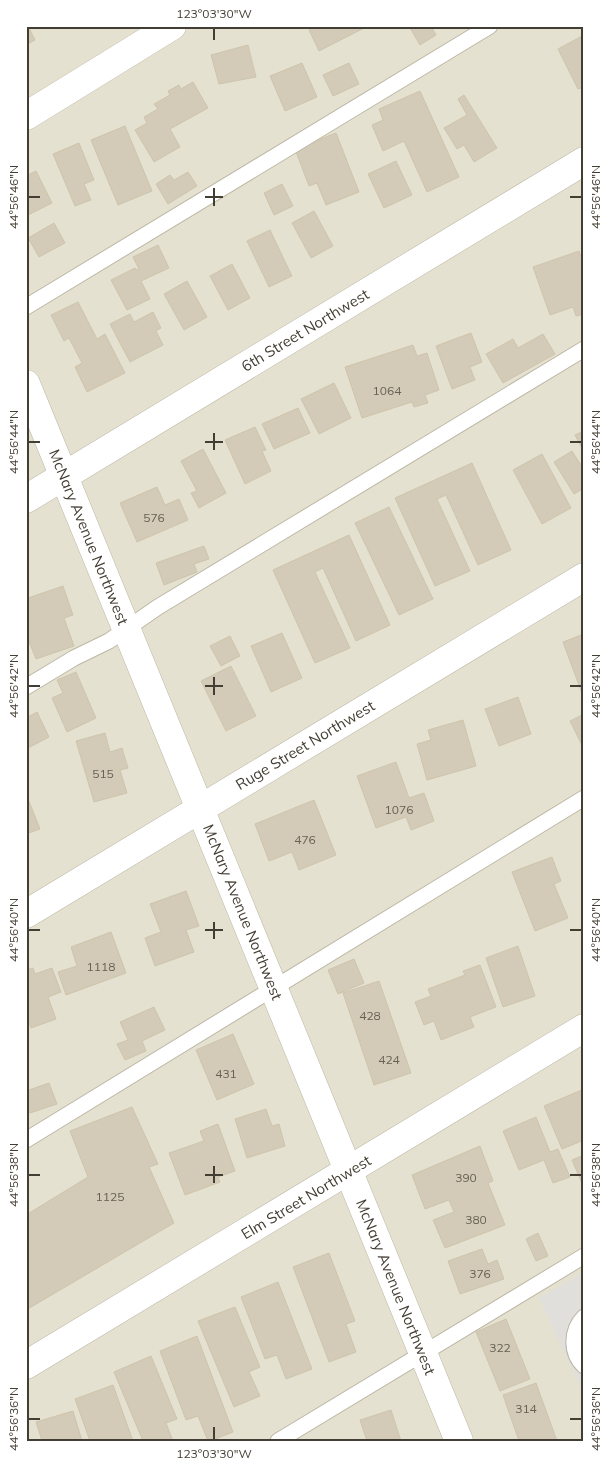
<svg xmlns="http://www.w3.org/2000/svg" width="610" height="1467" viewBox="0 0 610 1467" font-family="Mulish,sans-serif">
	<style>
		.residential { fill: #e5e1d0 }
		.parking { fill: #e1dfdb }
		.building { fill: #d3cbb7; stroke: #cec4ab }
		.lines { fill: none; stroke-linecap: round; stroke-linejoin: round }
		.lane-casing { stroke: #bdb7a5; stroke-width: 17 }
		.street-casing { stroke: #bdb7a5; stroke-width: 29 }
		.lane { stroke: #fff; stroke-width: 15 }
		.street { stroke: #fff; stroke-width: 28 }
		.ticks { fill: none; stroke: #433e33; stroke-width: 2 }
		.labels { text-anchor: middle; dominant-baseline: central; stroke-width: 4; stroke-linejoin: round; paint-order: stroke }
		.number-label { font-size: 12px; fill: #676154 }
		.street-label { font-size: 15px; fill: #433e33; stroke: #fff }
		.neatline { fill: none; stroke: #433e33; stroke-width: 2 }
		.ticks-label { font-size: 12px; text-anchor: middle; fill: #433e33 }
	</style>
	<rect width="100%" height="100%" fill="#f1eee2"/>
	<!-- residential -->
	<path class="residential" d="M26,26H584V1441H26Z"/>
	<!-- parking -->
	<path class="parking" d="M584,1272V1395L539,1298Z"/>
	<!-- building -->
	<path class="building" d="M26,26H28L35,40L26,45Z
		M316,26H368L319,51L309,30Z
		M409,26H431L436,35L420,45Z
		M584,35V87L578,89L558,49Z
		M248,45L256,77L219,84L211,55Z
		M302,63L317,97L285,111L270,76Z
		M349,63L359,84L333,96L323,75Z
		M193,82L208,108L170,129L180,147L154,162L135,130L147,123L144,117L158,109L154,104L170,95L168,91L179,85L181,89Z
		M420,91L459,177L427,192L404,141L383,151L372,125L383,120L379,109Z
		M464,95L497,148L474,162L464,145L457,149L444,128L467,115L458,99Z
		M125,126L152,191L118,205L91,140Z
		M336,133L359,192L326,205L317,183L309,186L295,149Z
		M79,143L94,180L84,184L91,200L75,206L53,154Z
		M396,161L412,195L384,208L368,174Z
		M36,171L52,203L26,216V176Z
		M188,172L197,186L168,204L156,184L170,175L174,180Z
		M282,184L293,206L274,215L264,193Z
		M314,211L333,246L311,258L292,223Z
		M54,223L65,243L39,257L28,238Z
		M270,230L292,276L269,287L247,241Z
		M158,245L169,268L141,281L150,299L127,310L111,280L135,268L136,270L139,269L133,257Z
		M579,251L584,266V314L576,316L573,307L550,315L533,267Z
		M232,264L250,298L228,310L210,276Z
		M187,281L207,317L184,330L164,294Z
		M78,302L97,339L105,334L125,373L87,392L75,367L82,363L69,338L64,341L51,315Z
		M153,312L161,328L156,331L163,345L130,362L110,324L130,314L134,322Z
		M471,333L482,362L470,367L475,380L452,389L436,346Z
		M543,334L555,354L503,383L486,354L513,339L518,348Z
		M413,345L417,356L427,353L439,390L425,395L428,403L414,407L412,402L362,418L345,367Z
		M334,383L351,418L319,434L301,399Z
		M298,408L310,433L274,449L262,424Z
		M255,427L266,450L262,451L271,471L245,484L225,440Z
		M584,431V452L575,435Z
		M203,449L226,493L199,508L191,493L197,491L181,461Z
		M572,451L584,470V488L574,494L554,462Z
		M542,454L571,508L542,524L513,470Z
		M472,463L511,550L478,565L446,495L437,499L470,571L435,586L395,498Z
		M157,487L165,505L179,499L188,520L137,542L120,503Z
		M389,507L433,599L399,615L355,523Z
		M349,535L390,625L356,641L323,568L315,572L350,648L315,663L273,570Z
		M204,546L209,559L194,564L197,572L164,585L156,563Z
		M63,586L73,615L64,618L74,646L36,659L26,634V592L28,598Z
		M282,633L302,678L271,692L251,646Z
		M584,634V696H583L563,642Z
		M230,636L240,656L221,666L210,646Z
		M231,666L256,716L226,731L201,681Z
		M76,672L96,718L67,732L52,698L63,693L57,680Z
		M518,697L531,734L499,746L485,709Z
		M37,712L49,737L26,749V718Z
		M584,714V749L570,721Z
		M463,720L476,766L427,780L417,744L431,740L428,730Z
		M105,733L110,752L122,748L128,768L120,770L127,793L94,802L76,741Z
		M396,762L409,798L424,793L434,821L411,830L406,817L376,828L357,776Z
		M26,794L40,829L26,834Z
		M314,800L336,855L299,870L292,852L269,861L255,824Z
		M552,857L561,881L554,884L568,918L535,931L512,872Z
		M186,891L199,926L186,930L194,952L155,966L145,938L161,932L150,904Z
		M111,932L126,973L66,995L58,972L77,966L71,947Z
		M518,946L535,996L503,1007L486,958Z
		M354,959L364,983L338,994L328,970Z
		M480,965L496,1007L470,1017L474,1027L441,1040L434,1021L424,1025L415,1002L431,996L428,989L465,975L463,971Z
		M33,968L35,974L52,968L61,992L48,997L56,1019L31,1028L26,1014V970Z
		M379,981L411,1073L374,1085L343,993Z
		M154,1007L165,1030L142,1041L146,1051L125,1060L117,1044L128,1040L120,1022Z
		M233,1034L254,1084L217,1100L196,1050Z
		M49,1083L57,1104L30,1113L26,1104V1091Z
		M584,1089V1140L562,1149L544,1106Z
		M132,1107L158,1164L149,1167L174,1223L26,1310V1215L88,1177L70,1131Z
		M266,1109L272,1126L279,1124L285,1146L247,1158L235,1119Z
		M536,1117L550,1152L558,1149L570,1177L553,1183L544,1160L519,1170L503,1131Z
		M218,1124L235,1171L218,1177L220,1182L185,1195L169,1153L204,1141L200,1131Z
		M480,1146L493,1181L488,1183L505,1225L445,1248L433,1220L454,1212L449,1200L425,1209L412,1175Z
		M584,1155V1188L572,1160Z
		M538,1233L548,1256L536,1261L526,1239Z
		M482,1249L488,1264L497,1260L504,1279L460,1294L448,1261Z
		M329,1253L355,1321L346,1324L356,1352L329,1362L293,1267Z
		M278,1282L312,1369L286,1379L277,1355L265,1359L241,1297Z
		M235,1307L260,1367L249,1372L260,1396L234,1407L198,1321Z
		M506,1319L530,1379L500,1391L476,1332Z
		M197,1336L233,1432L210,1441H208L198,1416L186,1420L160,1351Z
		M151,1356L177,1419L166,1423L173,1441H143L114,1372Z
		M536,1383L557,1441H519L503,1395Z
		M113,1385L133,1441H90L75,1399Z
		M391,1410L401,1441H367L360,1420Z
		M73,1411L82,1441H42L36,1422Z"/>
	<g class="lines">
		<!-- lane casing -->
		<g class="lane-casing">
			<path id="lane" d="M26,307L490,26
				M26,687L74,658L109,641L158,607L584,349
				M26,1140L584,798
				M584,1317C571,1330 570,1353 584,1366
				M278,1441L584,1256"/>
		</g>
		<!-- street casing -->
		<g class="street-casing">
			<path id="street" d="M26,116L172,26
				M26,384L459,1441
				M26,499L584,161
				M26,914L584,577
				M26,1365L584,1028"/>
		</g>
		<!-- lane -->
		<use href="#lane" class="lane"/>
		<!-- street -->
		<use href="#street" class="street"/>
	</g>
	<!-- ticks -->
	<path class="ticks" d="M214,28V40M214,188V206M28,197H40M205,197H223M570,197H582M214,433V450M28,442H40M205,442H223M570,442H582M214,677V695M28,686H40M205,686H223M570,686H582M214,922V939M28,930H40M205,930H223M570,930H582M214,1166V1183M28,1175H40M205,1175H223M570,1175H582M28,1419H40M570,1419H582M214,1427V1440"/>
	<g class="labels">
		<!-- number labels -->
		<g class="number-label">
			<text x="387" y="390">1064</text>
			<text x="154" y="517">576</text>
			<text x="103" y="773">515</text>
			<text x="399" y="809">1076</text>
			<text x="305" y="839">476</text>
			<text x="101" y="966">1118</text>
			<text x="370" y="1015">428</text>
			<text x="389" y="1059">424</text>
			<text x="226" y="1073">431</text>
			<text x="466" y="1177">390</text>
			<text x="110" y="1196">1125</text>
			<text x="476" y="1219">380</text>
			<text x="480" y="1273">376</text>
			<text x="500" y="1347">322</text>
			<text x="526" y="1408">314</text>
		</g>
		<!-- street labels -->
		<g class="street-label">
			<text transform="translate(305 330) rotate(-31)">6th Street Northwest</text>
			<text transform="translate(89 537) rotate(68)">McNary Avenue Northwest</text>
			<text transform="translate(305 745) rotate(-31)">Ruge Street Northwest</text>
			<text transform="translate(243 912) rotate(68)">McNary Avenue Northwest</text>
			<text transform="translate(306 1197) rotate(-31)">Elm Street Northwest</text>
			<text transform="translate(396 1287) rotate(68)">McNary Avenue Northwest</text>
		</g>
	</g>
	<!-- border -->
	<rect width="610" height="1467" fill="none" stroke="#ffffff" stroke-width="55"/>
	<rect x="28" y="28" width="554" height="1412" class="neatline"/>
	<g class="ticks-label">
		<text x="214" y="18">123°03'30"W</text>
		<text transform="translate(14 197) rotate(-90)" y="4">44°56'46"N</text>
		<text transform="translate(596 197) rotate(-90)" y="4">44°56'46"N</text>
		<text transform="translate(14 442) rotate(-90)" y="4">44°56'44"N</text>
		<text transform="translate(596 442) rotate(-90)" y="4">44°56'44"N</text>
		<text transform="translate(14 686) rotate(-90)" y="4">44°56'42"N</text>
		<text transform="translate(596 686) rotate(-90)" y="4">44°56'42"N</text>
		<text transform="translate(14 930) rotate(-90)" y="4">44°56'40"N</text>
		<text transform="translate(596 930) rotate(-90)" y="4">44°56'40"N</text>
		<text transform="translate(14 1175) rotate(-90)" y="4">44°56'38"N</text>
		<text transform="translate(596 1175) rotate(-90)" y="4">44°56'38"N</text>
		<text transform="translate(14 1419) rotate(-90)" y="4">44°56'36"N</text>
		<text transform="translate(596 1419) rotate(-90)" y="4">44°56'36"N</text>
		<text x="214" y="1458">123°03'30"W</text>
	</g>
</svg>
